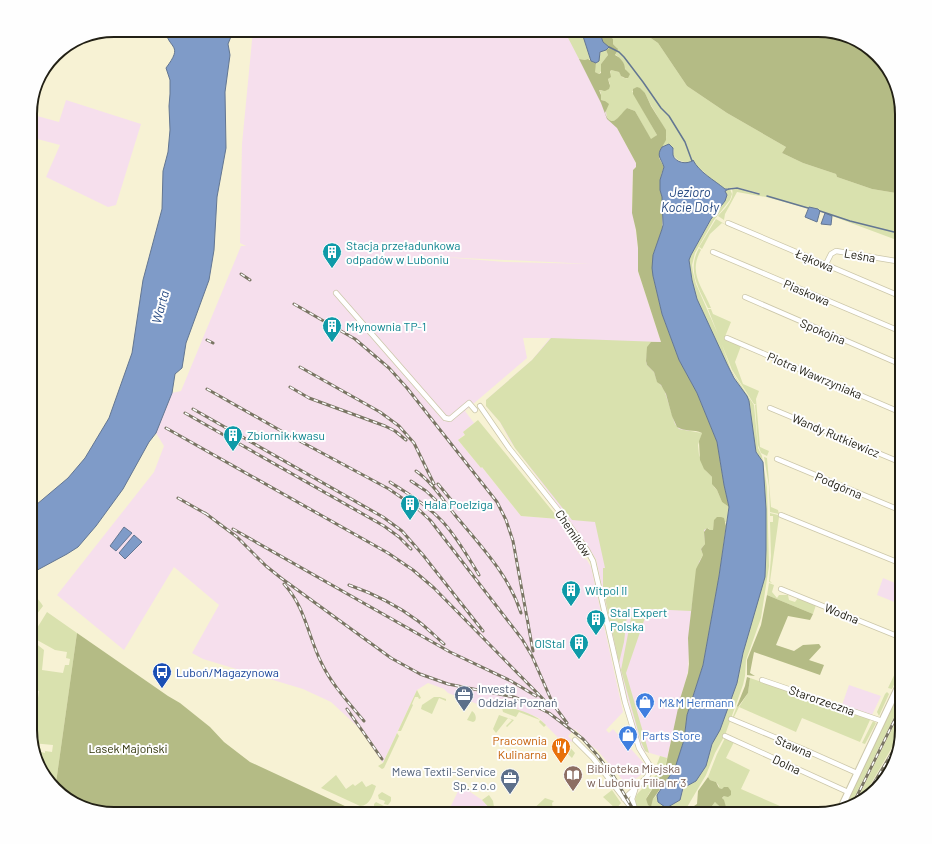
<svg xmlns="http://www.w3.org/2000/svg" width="932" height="844" viewBox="0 0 932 844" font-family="Barlow,sans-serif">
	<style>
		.commercial { fill: #f5dfed }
		.industrial { fill: #f6dfed; fill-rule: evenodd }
		.green { fill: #d9e1ae }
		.forest { fill: #b4bb85 }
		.water { fill: #7f9bc8; stroke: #637692 }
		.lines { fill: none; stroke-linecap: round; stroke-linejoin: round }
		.stream { stroke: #637692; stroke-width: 1.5 }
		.minor-casing { stroke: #ccc7aa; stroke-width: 6 }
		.major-casing { stroke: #ccc7aa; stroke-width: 8 }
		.minor { stroke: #fff; stroke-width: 4.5 }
		.major { stroke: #fff; stroke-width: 6 }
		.rail-casing { stroke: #797563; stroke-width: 3 }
		.rail { stroke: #fefefe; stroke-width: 1.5; stroke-dasharray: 4.5; stroke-linecap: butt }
		.labels { text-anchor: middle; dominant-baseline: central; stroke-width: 4; stroke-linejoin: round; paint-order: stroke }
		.culture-label { font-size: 12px; fill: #0d838f; stroke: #fefefe; text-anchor: start }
		.street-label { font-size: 12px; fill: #222015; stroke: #fefefe }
		.transit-label { font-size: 12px; fill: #164399; stroke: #fefefe; text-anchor: start }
		.service-label { font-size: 12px; fill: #4e5e75; stroke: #fefefe; text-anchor: start }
		.shop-label { font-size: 12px; fill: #366cbe; stroke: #fefefe; text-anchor: start }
		.food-label { font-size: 12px; fill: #c56008; stroke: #fefefe; text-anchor: end }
		.park-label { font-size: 12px; fill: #2c3005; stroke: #fefefe }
		.education-label { font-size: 12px; fill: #785e54; stroke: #fefefe; text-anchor: start }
		.water-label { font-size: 13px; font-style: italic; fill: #284b83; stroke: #fefefe }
		.rim { fill: none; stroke: #222015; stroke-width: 2 }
	</style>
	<rect width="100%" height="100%" fill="#f7f2d4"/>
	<!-- commercial -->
	<path class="commercial" d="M883,578L902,586V605L877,595Z
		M849,685L881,696L872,715L842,705Z"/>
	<!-- industrial -->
	<path class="industrial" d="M253,30H565L636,163V167L633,170L632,204L638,248V271L712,500L691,611L688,671L667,758L643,751L641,746L625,690L596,559L567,517L510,441L500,422L486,406V400L532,360L550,338H523L527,358L465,411L474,423L463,432L465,434L458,440L481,468L482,467L521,516L561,519L576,542L575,548L583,558L587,560L591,567L623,712L606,730L609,733L613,729L649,769L627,785L597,750L589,744L575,729L568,736L573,741L572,742L570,741L565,745L539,718L519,710L492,704L491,706L484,703L483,706L448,693L444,689L428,683L417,690L383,763L358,727L331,702L303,689L203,659L192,653L219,605L174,567L124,650L57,595L154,472L164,446L156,433L172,393L181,391L241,246H246L240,243L242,144ZM442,257L591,264L505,262Z
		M66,100L141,124L116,205L108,207L46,177L60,145L30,137V114L59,122Z
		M461,785L463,787L482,800L495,814H447Z"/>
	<!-- green -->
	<path class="green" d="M564,30H581L591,61L590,59L585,60L579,59Z
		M605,30H639L658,43L687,86L727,113L786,147L782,153L803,163L836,174L837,177L872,189L902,194V242L808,207L807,208L766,197L737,192L725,214L724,220L718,216C724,209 735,200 732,189H741L759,194V193L736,187L725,189L711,180L704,172L695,165L694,161H692L688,163L678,160L673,155L674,150L665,145L662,147C663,144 665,141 666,138C668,130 649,104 645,93L632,91L657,135L651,140L635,111L627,108C624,111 622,116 618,118C605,129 606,108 605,101L601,100V93L599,90L602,91L610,84L608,79L609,78L611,70L619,72C621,76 623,79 628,78C624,66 625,62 615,54L617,48L613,44V39Z
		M602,50H606L608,55L601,64V71L599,74L595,72L594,69Z
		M730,189L732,194L730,200L714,220L695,253L692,265L693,272L696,284L720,339L731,370L754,405L758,448L762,456L767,487L769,566L761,618L746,660L745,676L743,685L725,735L715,753L706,775L683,814H640C635,807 633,800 638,793L660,771L662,772L664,769L657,764L660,756L667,758C664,777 654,783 646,799L651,806L653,799L657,795V800L668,807L680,800L684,787L696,781L706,766L712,744L720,730L737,683L743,653L752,618L766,509L763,462L756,452L749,401L727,364L697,299L692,280L689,260L691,255L715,213L725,191Z
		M716,219L728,226L722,223L710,234L702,249L699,247Z
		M699,248L701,250C688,273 702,286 711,308H708C698,287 687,270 699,248Z
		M708,309H711L713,314L731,322L724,339L741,346L735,362L743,384L759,391L756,399L760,447L769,451L767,456L761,453L758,445L755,405L756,404H754L732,370Z
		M551,338L661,342L648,347L646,361L647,365L654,372L657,381L664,389L675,424L679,429L702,433L698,445L699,455L706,471L712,477L714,487L717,490L722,502L729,507L726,526V522L714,523L713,530H710L708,528L704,530L705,544L701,549L703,555L699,562L691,611L648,609L626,673L649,753L645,751L641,742L621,670L633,608L628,607L624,642L619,663L603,589V568H605L595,522L572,520L515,448L500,422L486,406V400L532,360Z
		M478,420L559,519L521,516L482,467L481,468L458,440L465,435L463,432Z
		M764,457L767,458L771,507L778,510L779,514L770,512L769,486Z
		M770,513L778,515L779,517L770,581L772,583L769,582L771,556L770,522H773V516H770Z
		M769,583L774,585L772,592L777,598L779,595H788L789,600L795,602L798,598L802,599L816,605L813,614L767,595Z
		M30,589L41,603L43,606L30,623V603L31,601L30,600Z
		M47,612L77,633L55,790L39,767L33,747L41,748V752L45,753V751L52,752L53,745L32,743V740L39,691L35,690L30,722V680L34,652V642L44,650L42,670L63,673L65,665H69L70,659L66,658L67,652L55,650L37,640L34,633Z
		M899,665L902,666V668L892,689L888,688Z
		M750,678L869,718L870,720L860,742L802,718L796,732L739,707L733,719H732L737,706L739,707L748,693Z
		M902,686V701L849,808L843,809Z
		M417,690L421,698L419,699L418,697H415L412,704L413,705L401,731H398Z
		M887,692L889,694L879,716L877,712L885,694Z
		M434,697H440L446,699V701L439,698L432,714L421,709L422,705Z
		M492,704C511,708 532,711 546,725L544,727L539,722L540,720L519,712L516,717L503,712L502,708Z
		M902,709V730L861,801L855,804Z
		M472,711C475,713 477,717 475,721L473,722L467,720Z
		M499,715L514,720L507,727L506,726L512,720L508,718L496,733L493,729Z
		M873,721L876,723L865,744L862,743Z
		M397,733L399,736L384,768L382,769L378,766L383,763Z
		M725,738L734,742L726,758L750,770L741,789L787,809L784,814H714L712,806L715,802L717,803L722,812L726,807L722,799L724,796H726L722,789L718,788L719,786L716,782L710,780L708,777L717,754Z
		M567,744L575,753L572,758L562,748Z
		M898,751L896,762L878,789L874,792Z
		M336,775L346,789L353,784L355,786L362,781L366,787L372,784L376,786C373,794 370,806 360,806L321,788Z
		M612,790L621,803L616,809L603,797Z
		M382,792L391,797V801L388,805L384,804L385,801L379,799L378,795Z
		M489,795L493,801L494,807L501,814H495L482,800Z
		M545,798L554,801L552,803L553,810L557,814H528Z
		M376,802L386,807L385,811L374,807V804Z"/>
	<!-- forest -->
	<path class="forest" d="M599,30H605L613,39V44L618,49L615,55C621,58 625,63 625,69L630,74L628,78H625L621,76L619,72L611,70L610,72L611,77L608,79L610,86L609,89L605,91L599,90L601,95V100L605,101L609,104L605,113C612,131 620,114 627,108L635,111L651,139L657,135L633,94V89L637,87L640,88L645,93L651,106L666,130V140L661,149L659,158L664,167L661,175L660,190L662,197V229L653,255V276L662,314L679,360L697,393L717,442L724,485L729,507L722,502L717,490L712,484V477L704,469L700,460L699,441L702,433C694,429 685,432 677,427L672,416L666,394L661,385L657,382L654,372L647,365L646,361L647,347L651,342H661L638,271V248L636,230L632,213L633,170L636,167V163L617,128L607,119L601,103L579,59L585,60L588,59L593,62L596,63L595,72L599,74L601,73V64L608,55L606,50L609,48L603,42Z
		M639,30H818L850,36L877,54L896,82L902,114V194L872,189L837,177L836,174L803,163L782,153L786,147L727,113L687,86L658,43Z
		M717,517H721L724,518L726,526L719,576L703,665L687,715L684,740L675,768L653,799L651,807L648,805L646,799L665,769L680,699L688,673L689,664L688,638L696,569L703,555L701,549L705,544L704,532L707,528L710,530H713L714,520Z
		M767,595L813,614L810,620L788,616L776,645L794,651L803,645L819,644L821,647L809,660L824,665L820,675L754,652L750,673L755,676L747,675V660L761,625Z
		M77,633L168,696L180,703L210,727L224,742L250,762L362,814H114L82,808L55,790Z
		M747,677L750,678L748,693L738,707L737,706L745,686Z
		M708,777L710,780L716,782L719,788L722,789L724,787H728L731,791V795L728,797L724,796L722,798L724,800L726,807L724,811H719V806L715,802L712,806L714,814H685L688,810L697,804L698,791Z"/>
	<!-- water -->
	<path class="water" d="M165,30H231L232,34L228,44L230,55L225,92L226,148L217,197L214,250L209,280L186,343L182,368L175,374L172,393L156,433L149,442L123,489L96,526L78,547L67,554L30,574V510L68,478L85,458L109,418L132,353L143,280L162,209L163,171L168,152L170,130L169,106L170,94V80L166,68C184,44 169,50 165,30Z
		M428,30H493L481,35L478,34C467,36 435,37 428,30Z
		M581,30H599L603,42L609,47L606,50L600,52L599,61L596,63L591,61Z
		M669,144L673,148C673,150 673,152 673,155C675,163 688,165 693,160C699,172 714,180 725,189H729L725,191L727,195L725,201L711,219L691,255L689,260L692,280L697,299L727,364L734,378L747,396L749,401L756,452L763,462L766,509V550L765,577L743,653L737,683L720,730L712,744L706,766L696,781L683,788L680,800L668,807H665L658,802L657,795L675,768L684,740L687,715L703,665L719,576L729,507L724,485L717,442L697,393L679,360L662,314L653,276L652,268L653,255L662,229L663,225L662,197L660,190V180L664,167C661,158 656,156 662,147Z
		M809,207L818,209L820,211L817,222L805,217Z
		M825,213L832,216L831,225L821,224Z
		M124,527L132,533L116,551L110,546Z
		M134,535L142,542L125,559L119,553Z"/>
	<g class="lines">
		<!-- stream -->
		<path class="stream" d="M609,47L619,52L624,57L643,82L661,108L669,116L685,142L692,161
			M729,189L737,188L759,194
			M767,196L808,208
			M820,211L850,221L902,234
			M663,814L665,807"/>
		<!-- minor casing -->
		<g class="minor-casing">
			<path id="minor" d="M728,223L902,297
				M713,252L902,332
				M826,264L831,254L836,251L902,262
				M336,293L445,418L450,419L469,403L475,410
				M745,297L902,365
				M727,338L902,413
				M480,406L509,448L559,511L587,550L593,561L625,702L639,748L652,769L646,778L624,799
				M770,408L902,463
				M777,459L902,511
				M781,515L902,564
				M781,589L902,638
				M762,680L882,721
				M731,719L803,749L857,773
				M725,736L848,792
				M575,740L593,758L636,814
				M635,809L632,799L635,790"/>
		</g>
		<!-- major casing -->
		<g class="major-casing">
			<path id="major" d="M840,810L902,679"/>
		</g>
		<!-- minor -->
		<use href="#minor" class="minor"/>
		<!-- major -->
		<use href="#major" class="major"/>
		<!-- rail casing -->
		<g class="rail-casing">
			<path id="rail" d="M241,274L250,280
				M294,304L355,339L389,368L407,388L497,502L506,520L513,541L533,651
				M207,340L213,343
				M300,367L380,412L399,426L414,443L434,484
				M290,387L309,398L385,426L395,431L406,440
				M207,389L283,432L389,489L418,509L430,520L522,639L532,656L553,704L567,723
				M193,409L383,517L402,531L423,555L483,631
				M185,413L384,526L399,537L411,549
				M166,428L388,553L413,570L434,588L551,707
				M416,471C432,482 443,500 455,515C480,545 509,575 521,613
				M411,481L426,491L441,505
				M390,482C408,494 427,505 442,521C457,537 468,557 479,575
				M438,484L457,507
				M178,498L208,515
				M205,513L237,537L266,566L281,578L391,658L420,674L448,684L514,697L529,703L549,713L583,739L598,756L614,777L636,814
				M233,529L450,652L511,681L536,696
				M284,584C306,608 308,637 322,664C332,685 349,703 364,721
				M349,585C372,593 398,606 418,621C427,628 435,636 444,644
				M347,709L382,759
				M865,798L902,736
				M852,806L902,705"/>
		</g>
		<!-- rail -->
		<use href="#rail" class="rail"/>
	</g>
	<!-- icons -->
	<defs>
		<g id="building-pin" transform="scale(1)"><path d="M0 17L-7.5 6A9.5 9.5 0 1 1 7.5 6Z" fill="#0f9aa8" stroke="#fefefe"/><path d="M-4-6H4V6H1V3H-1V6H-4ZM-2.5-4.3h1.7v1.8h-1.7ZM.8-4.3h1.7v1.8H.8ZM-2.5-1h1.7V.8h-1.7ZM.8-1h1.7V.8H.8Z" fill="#fff"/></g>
		<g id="bus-pin" transform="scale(1)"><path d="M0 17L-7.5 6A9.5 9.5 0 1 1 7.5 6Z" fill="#1a4fb4" stroke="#fefefe"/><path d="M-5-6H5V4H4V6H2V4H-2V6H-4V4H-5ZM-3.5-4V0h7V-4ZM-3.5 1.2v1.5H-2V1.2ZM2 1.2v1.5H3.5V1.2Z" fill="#fff"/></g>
		<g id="office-pin" transform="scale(1)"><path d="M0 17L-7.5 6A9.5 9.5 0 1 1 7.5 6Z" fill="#5c6f8a" stroke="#fefefe"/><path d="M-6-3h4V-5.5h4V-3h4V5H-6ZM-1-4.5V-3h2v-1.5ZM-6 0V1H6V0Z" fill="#fff"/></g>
		<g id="shop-pin" transform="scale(1)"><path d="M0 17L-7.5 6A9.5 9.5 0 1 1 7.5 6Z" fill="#3f7fe0" stroke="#fefefe"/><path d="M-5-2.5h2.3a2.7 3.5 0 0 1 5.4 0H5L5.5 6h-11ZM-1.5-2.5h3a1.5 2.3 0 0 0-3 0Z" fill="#fff"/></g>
		<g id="restaurant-pin" transform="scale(1)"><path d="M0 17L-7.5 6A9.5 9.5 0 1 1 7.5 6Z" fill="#e8710a" stroke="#fefefe"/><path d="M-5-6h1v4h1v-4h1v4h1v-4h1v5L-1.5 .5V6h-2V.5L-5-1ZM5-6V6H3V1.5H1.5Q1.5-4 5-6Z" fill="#fff"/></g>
		<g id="library-pin" transform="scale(1)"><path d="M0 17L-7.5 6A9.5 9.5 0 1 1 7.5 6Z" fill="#8d6e63" stroke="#fefefe"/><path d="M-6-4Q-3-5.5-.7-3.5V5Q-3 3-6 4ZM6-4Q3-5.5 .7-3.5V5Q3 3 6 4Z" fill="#fff"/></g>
	</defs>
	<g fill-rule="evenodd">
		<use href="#building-pin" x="332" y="252"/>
		<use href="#building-pin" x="332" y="326"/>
		<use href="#building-pin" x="233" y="435"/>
		<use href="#building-pin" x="410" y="504"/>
		<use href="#building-pin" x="571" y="590"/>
		<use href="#building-pin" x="596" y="619"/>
		<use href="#building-pin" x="579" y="643"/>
		<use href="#bus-pin" x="162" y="672"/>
		<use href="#office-pin" x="464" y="695"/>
		<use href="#shop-pin" x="645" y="702"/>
		<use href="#shop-pin" x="628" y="735"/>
		<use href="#restaurant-pin" x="561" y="747"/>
		<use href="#library-pin" x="573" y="775"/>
		<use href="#office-pin" x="510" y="778"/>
	</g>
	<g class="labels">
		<!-- culture labels -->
		<g class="culture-label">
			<text x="346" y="245">Stacja przeładunkowa<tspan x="346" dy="14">odpadów w Luboniu</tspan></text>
			<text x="346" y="326">Młynownia TP-1</text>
			<text x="247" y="435">Zbiornik kwasu</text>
			<text x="424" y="504">Hala Poelziga</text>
			<text x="585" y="590">Witpol II</text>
			<text x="610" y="612">Stal Expert<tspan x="610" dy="14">Polska</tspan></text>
			<text x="565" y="643" text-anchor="end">OlStal</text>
		</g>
		<!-- street labels -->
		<g class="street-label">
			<text transform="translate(860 255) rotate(10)">Leśna</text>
			<text transform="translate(815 260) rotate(23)">Łąkowa</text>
			<text transform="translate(807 292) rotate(23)">Piaskowa</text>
			<text transform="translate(823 331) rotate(23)">Spokojna</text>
			<text transform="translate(815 375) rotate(23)">Piotra Wawrzyniaka</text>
			<text transform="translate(836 435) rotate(23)">Wandy Rutkiewicz</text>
			<text transform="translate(839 485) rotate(23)">Podgórna</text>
			<text transform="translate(574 533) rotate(56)">Chemików</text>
			<text transform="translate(842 613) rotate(22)">Wodna</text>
			<text transform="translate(822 700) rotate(19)">Starorzeczna</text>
			<text transform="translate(794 746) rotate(23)">Stawna</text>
			<text transform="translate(787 764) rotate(25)">Dolna</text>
		</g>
		<!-- transit labels -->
		<g class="transit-label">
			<text x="176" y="672">Luboń/Magazynowa</text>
		</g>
		<!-- service labels -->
		<g class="service-label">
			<text x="478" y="688">Investa<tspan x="478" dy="14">Oddział Poznań</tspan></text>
			<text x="496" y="771" text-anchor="end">Mewa Textil-Service<tspan x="496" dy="14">Sp. z o.o</tspan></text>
		</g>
		<!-- shop labels -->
		<g class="shop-label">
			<text x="659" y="702">M&amp;M Hermann</text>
			<text x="642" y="735">Parts Store</text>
		</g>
		<!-- food labels -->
		<g class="food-label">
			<text x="547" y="740">Pracownia<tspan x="547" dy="14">Kulinarna</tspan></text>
		</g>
		<!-- park labels -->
		<g class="park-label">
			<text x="128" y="748">Lasek Majoński</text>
		</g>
		<!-- education labels -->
		<g class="education-label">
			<text x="587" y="768">Biblioteka Miejska<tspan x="587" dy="14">w Luboniu Filia nr 3</tspan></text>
		</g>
		<!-- water labels -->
		<g class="water-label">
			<text x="690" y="192">Jezioro<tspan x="690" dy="15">Kocie Doły</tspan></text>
			<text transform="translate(160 307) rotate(-75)">Warta</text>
		</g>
	</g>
	<!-- crop -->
	<path d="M0 0H932V844H0ZM114 37H818A77 77 0 0 1 895 114V730A77 77 0 0 1 818 807H114A77 77 0 0 1 37 730V114A77 77 0 0 1 114 37Z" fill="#fefefe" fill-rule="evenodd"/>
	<path class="rim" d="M114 37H818A77 77 0 0 1 895 114V730A77 77 0 0 1 818 807H114A77 77 0 0 1 37 730V114A77 77 0 0 1 114 37Z"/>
</svg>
